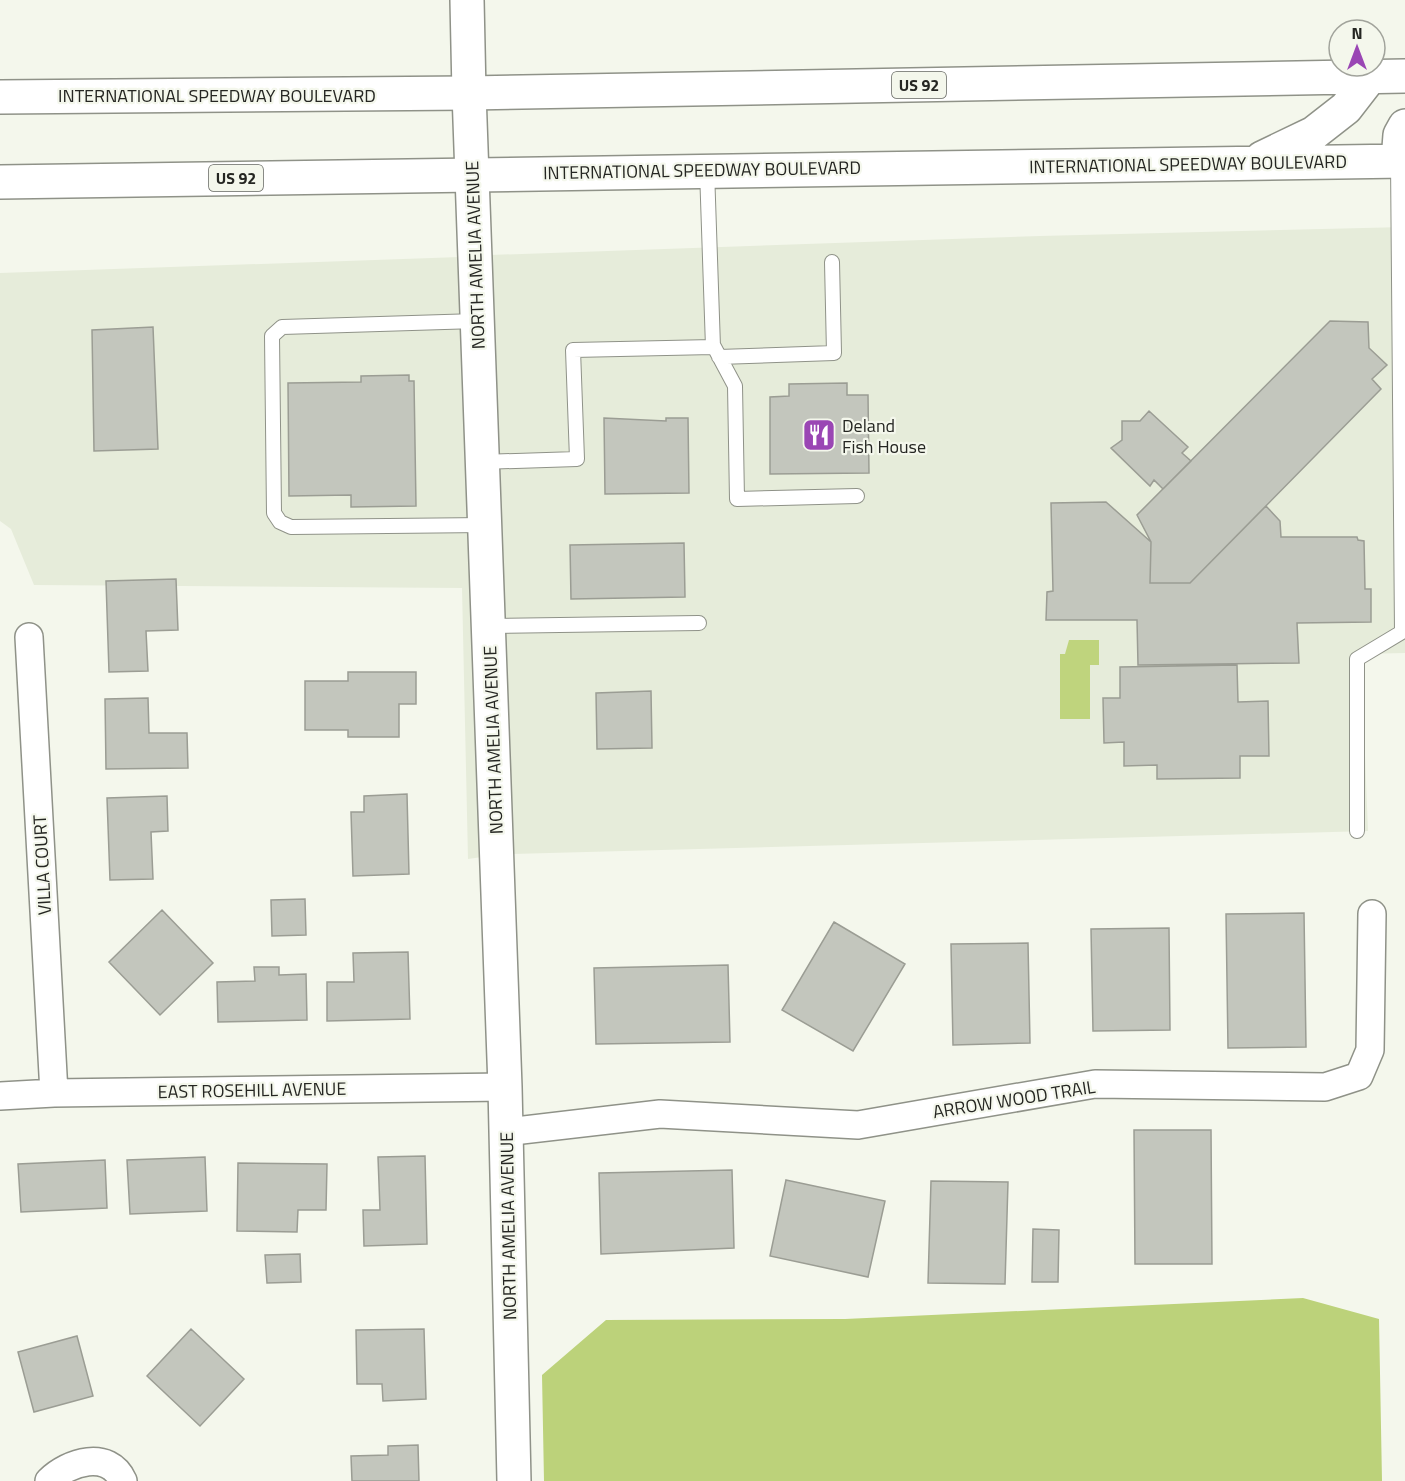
<svg xmlns="http://www.w3.org/2000/svg" width="1405" height="1481" viewBox="0 0 1405 1481" font-family="'Titillium Web',sans-serif">
	<style>
		.built { fill: #e6ecda }
		.forest { fill: #bcd27a }
		.water { fill: #bfd47d }
		.building { fill: #c3c6bd; stroke: #9b9d94; stroke-width: 1.5 }
		.lines { fill: none; stroke-linecap: round; stroke-linejoin: round }
		.service-casing { stroke: #8f9288; stroke-width: 16 }
		.minor-casing { stroke: #8f9288; stroke-width: 30 }
		.tertiary-casing { stroke: #8f9288; stroke-width: 36 }
		.secondary-casing { stroke: #8f9288; stroke-width: 36 }
		.primary-casing { stroke: #8f9288; stroke-width: 36 }
		.service { stroke: #fff; stroke-width: 14 }
		.minor { stroke: #fff; stroke-width: 27 }
		.tertiary { stroke: #fff; stroke-width: 33 }
		.secondary { stroke: #fff; stroke-width: 33 }
		.primary { stroke: #fff; stroke-width: 33 }
		.labels { text-anchor: middle; dominant-baseline: central; stroke-width: 4.5; stroke-linejoin: round; paint-order: stroke }
		.shield { fill: #f4f7ec; stroke: #63655f; stroke-width: 1.5 }
		.shield-label { font-size: 16px; font-weight: bold; fill: #252622 }
		.street-label { font-size: 18px; fill: #252622; stroke: #f4f7ec }
		.poi-label { font-size: 18px; fill: #252622; stroke: #f4f7ec; text-anchor: start }
	</style>
	<rect width="100%" height="100%" fill="#f4f7ec"/>
	<!-- built -->
	<path class="built" d="M1405,227V653L1361,654L1368,831L512,854L490,255L1040,236Z
		M460,257L482,857L468,859L462,588L34,585L11,529L0,521V273Z"/>
	<!-- forest -->
	<path class="forest" d="M1303,1298L1379,1319L1382,1481H544L542,1375L606,1320L845,1319Z"/>
	<!-- water -->
	<path class="water" d="M1069,640H1099V665H1090V719H1060V654H1065Z"/>
	<!-- building -->
	<path class="building" d="M1330,321L1368,322L1369,348L1387,365L1372,379L1381,389L1190,583H1150L1151,542L1137,515Z
		M153,327L158,449L94,451L92,330Z
		M409,375V381H414L416,506L351,507V495L289,496L288,383L361,382V376Z
		M847,383V395H868L869,473L770,474V397L789,396V384Z
		M1149,411L1188,447L1182,453L1191,461L1163,489L1154,480L1150,486L1111,448L1122,440V421H1140Z
		M604,418L666,421V418H688L689,493L605,494Z
		M1106,502L1151,542L1150,583H1190L1266,506L1280,521L1281,537H1357L1358,540L1364,541L1365,589H1371V622L1297,623L1299,663L1138,665L1137,620H1046L1047,592L1053,591L1051,503Z
		M684,543L685,597L571,599L570,545Z
		M176,579L178,630L146,631L148,671L109,672L106,581Z
		M1237,665L1238,702L1268,701L1269,756H1240V778L1157,779V765L1124,766V742L1104,743L1103,698H1120V667Z
		M348,672H416V704H399V737H348V730H305V681H348Z
		M651,691L652,748L597,749L596,693Z
		M148,698L149,733H187L188,768L106,769L105,699Z
		M407,794L409,874L353,876L351,812H364V796Z
		M167,796L168,831L151,832L153,879L110,880L107,798Z
		M305,899L306,935L272,936L271,900Z
		M162,910L213,963L160,1015L109,962Z
		M1304,913L1306,1047L1228,1048L1226,914Z
		M834,922L905,964L853,1051L782,1010Z
		M1169,928L1170,1030L1093,1031L1091,929Z
		M1028,943L1030,1043L953,1045L951,944Z
		M408,952L410,1019L327,1021V982H354L353,953Z
		M728,965L730,1042L596,1044L594,968Z
		M254,967H279V975L306,974L307,1020L218,1022L217,982L255,981Z
		M1134,1130H1211L1212,1264H1135Z
		M425,1156L427,1244L364,1246L363,1210H380L378,1157Z
		M205,1157L207,1211L130,1214L127,1160Z
		M105,1160L107,1208L21,1212L18,1164Z
		M238,1163L327,1164L326,1210H298L297,1232L237,1231Z
		M732,1170L734,1248L601,1254L599,1173Z
		M786,1180L885,1201L868,1277L770,1256Z
		M931,1181L1008,1182L1005,1284L928,1283Z
		M1033,1229L1059,1230L1058,1282H1032Z
		M300,1254L301,1282L267,1283L265,1255Z
		M191,1329L244,1379L200,1426L147,1376Z
		M424,1329L426,1399L383,1401L382,1384H357L356,1330Z
		M77,1336L93,1396L34,1412L18,1352Z
		M418,1445L419,1481H352L351,1456L388,1455V1446Z"/>
	<g class="lines">
		<!-- service casing -->
		<g class="service-casing">
			<path id="service" d="M477,321L282,327L272,336L274,513L280,522L291,527L485,525
				M712,343L735,386L737,499L857,496
				M719,357L834,353L832,262
				M482,462L577,459L573,350L713,347L707,170
				M489,626L699,623
				M1357,831V659L1402,632L1398,161"/>
		</g>
		<!-- minor casing -->
		<g class="minor-casing">
			<path id="minor" d="M29,637L54,1093
				M0,1096L54,1093L505,1087
				M506,1132L660,1114L858,1125L1095,1084L1325,1087L1359,1076L1370,1050L1372,914
				M49,1481C68,1462 109,1449 123,1481"/>
		</g>
		<!-- tertiary casing -->
		<g class="tertiary-casing">
			<path id="tertiary" d="M467,0L469,93"/>
		</g>
		<!-- secondary casing -->
		<g class="secondary-casing">
			<path id="secondary" d="M469,93L505,1087L514,1481"/>
		</g>
		<!-- primary casing -->
		<g class="primary-casing">
			<path id="primary" d="M0,97L469,93L1405,76
				M1262,158L1314,133L1346,108L1370,77
				M1398,161L1400,135L1405,126
				M0,182L1405,161"/>
		</g>
		<!-- service -->
		<use href="#service" class="service"/>
		<!-- minor -->
		<use href="#minor" class="minor"/>
		<!-- tertiary -->
		<use href="#tertiary" class="tertiary"/>
		<!-- secondary -->
		<use href="#secondary" class="secondary"/>
		<!-- primary -->
		<use href="#primary" class="primary"/>
	</g>
	<!-- icons -->
	<defs>
		<g id="restaurant-square" transform="scale(1.725)"><rect x="-9" y="-9" width="18" height="18" rx="4" fill="#9a46b4" stroke="#f4f7ec"/><path d="M-5-6h1v4h1v-4h1v4h1v-4h1v5L-1.5 .5V6h-2V.5L-5-1ZM5-6V6H3V1.5H1.5Q1.5-4 5-6Z" fill="#fff"/></g>
	</defs>
	<g fill-rule="evenodd">
		<use href="#restaurant-square" x="819" y="435"/>
	</g>
	<g class="labels">
		<!-- shield labels -->
		<g class="shield">
			<rect x="892" y="72" width="54" height="26" rx="4.5"/>
			<rect x="209" y="165" width="54" height="26" rx="4.5"/>
		</g>
		<g class="shield-label">
			<text x="919" y="85">US 92</text>
			<text x="236" y="178">US 92</text>
		</g>
		<!-- street labels -->
		<g class="street-label">
			<text x="217" y="95">INTERNATIONAL SPEEDWAY BOULEVARD</text>
			<text transform="translate(1188 164) rotate(-1)">INTERNATIONAL SPEEDWAY BOULEVARD</text>
			<text transform="translate(702 170) rotate(-1)">INTERNATIONAL SPEEDWAY BOULEVARD</text>
			<text transform="translate(475 255) rotate(-92)">NORTH AMELIA AVENUE</text>
			<text transform="translate(493 740) rotate(-92)">NORTH AMELIA AVENUE</text>
			<text transform="translate(42 865) rotate(-93)">VILLA COURT</text>
			<text transform="translate(252 1090) rotate(-1)">EAST ROSEHILL AVENUE</text>
			<text transform="translate(1014 1099) rotate(-9)">ARROW WOOD TRAIL</text>
			<text transform="translate(508 1226) rotate(-91)">NORTH AMELIA AVENUE</text>
		</g>
		<!-- poi labels -->
		<g class="poi-label">
			<text x="842" y="425">Deland<tspan x="842" dy="21">Fish House</tspan></text>
		</g>
	</g>
	<!-- north arrow -->
	<g transform="translate(1357 48)"><circle r="28" fill="#f4f7ec" stroke="#a1a39b" stroke-width="1.5"/>
	<path d="M0-4.5L10 22L0 15L-10 22Z" fill="#9a46b4"/>
	<text y="-9" font-size="16" font-weight="bold" text-anchor="middle" fill="#252622">N</text>
	</g>
</svg>
